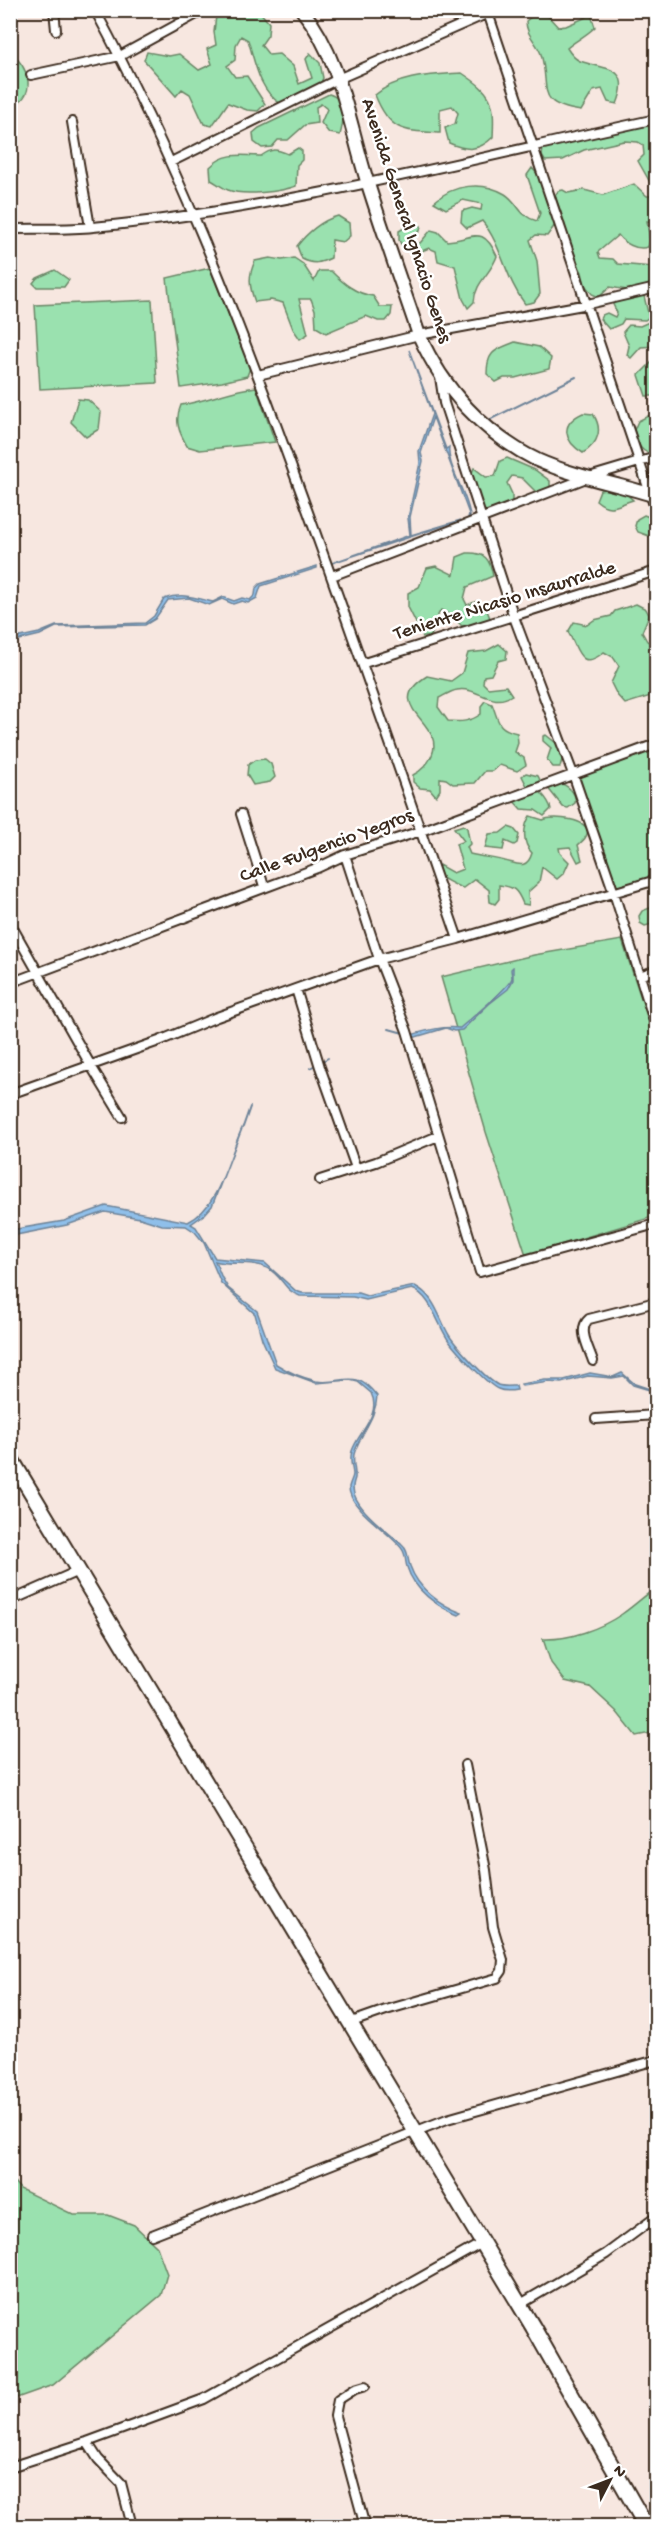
<svg xmlns="http://www.w3.org/2000/svg" width="667" height="2537" viewBox="0 0 667 2537" font-family="'Gochi Hand',sans-serif">
	<style>
		.green { fill: #9ae1af; stroke: #6a8666; stroke-width: 1.5 }
		.water { fill: #8fbfea; stroke: #6d8398; stroke-width: 1.5 }
		.lines { fill: none; stroke-linecap: round; stroke-linejoin: round }
		.stream { stroke: #6d8398; stroke-width: 2 }
		.street-casing { stroke: #3b2a1e; stroke-width: 12 }
		.primary-casing { stroke: #3b2a1e; stroke-width: 16 }
		.highway-casing { stroke: #3b2a1e; stroke-width: 18 }
		.street { stroke: #fff; stroke-width: 8 }
		.primary { stroke: #fff; stroke-width: 12 }
		.highway { stroke: #fff; stroke-width: 14 }
		.labels { text-anchor: middle; dominant-baseline: central; stroke-width: 5; stroke-linejoin: round; paint-order: stroke }
		.street-label { font-size: 20px; fill: #3b2a1e; stroke: #fff }
	</style>
	<rect width="100%" height="100%" fill="#f7e7e0"/>
	<filter id="ink" filterUnits="userSpaceOnUse"><feTurbulence type="fractalNoise" baseFrequency=".0167" numOctaves="2"/><feDisplacementMap in="SourceGraphic" scale="12" xChannelSelector="R" yChannelSelector="G"/><feConvolveMatrix kernelMatrix="1 2 1 2 8 2 1 2 1" color-interpolation-filters="sRGB"/></filter>
	<g filter="url(#ink)">
		<!-- green -->
		<path class="green" d="M260,12L269,23L268,35L261,45L269,55L279,54L293,66L299,84L312,78L306,59L310,53L320,63L323,78L319,87L281,104C259,91 255,62 248,40L241,36L236,45L235,60L227,66L235,77L247,76L265,104L258,111L247,110L228,103L212,126L204,124L190,94L182,89L176,96L144,60L147,52L169,56L179,54L199,70L212,64L207,49L216,45L214,32L216,16Z
			M536,13L547,15L558,27L566,26L591,15L595,27C586,36 576,40 567,48C570,53 575,59 580,61C604,70 633,65 617,104L608,102L602,89L593,91L581,111C534,104 551,89 541,54C536,41 526,35 526,21Z
			M11,54C28,65 38,95 13,105L11,104Z
			M462,73C492,93 495,100 493,137C479,151 467,151 449,143L445,128L455,124L458,113L452,106L440,109V133C403,131 390,132 375,95C398,75 433,75 462,73Z
			M329,94C347,99 344,121 340,135L329,133L321,123L327,109L321,104L316,107L317,123L305,125L288,140H278L272,147L262,148L254,142L253,133L259,128Z
			M656,119V223L647,221L650,241L648,247C637,251 624,243 618,235L598,252L600,258L613,259L618,264L653,267L656,269V287L627,290L610,287L599,297L592,294L585,285L582,272L568,249L564,221L555,196L558,191L563,190L568,193L584,190L603,195L634,184L647,196H651V184L638,161L644,155L643,145L638,142L624,141L584,150L563,160L545,161L542,156L543,148L549,142Z
			M298,148L302,151V160L297,165L296,186C281,192 243,196 228,190C222,188 217,183 211,180L210,167C224,152 242,155 261,156C272,148 276,149 288,154Z
			M532,168L540,177L555,225L547,236L536,235L530,240L537,261L540,294L534,302L525,304C505,278 502,245 482,221L467,228L461,222L462,211L472,208L481,210L482,204L463,200L446,209L434,202C453,184 483,181 505,194C519,203 518,216 537,221L540,213L527,175Z
			M338,216L349,223L350,236L343,242L332,240L331,258C320,263 314,265 302,259L297,246C307,233 322,220 338,216Z
			M412,223L421,226L420,231L410,237L413,244L420,243L431,230L438,232L447,241C474,239 482,224 497,256C491,274 475,282 474,302L468,308L463,299L455,266L438,261L436,251L429,248L417,253L404,250L399,240V231Z
			M270,258L282,260L294,258L303,264L314,281L319,271H331C343,283 356,294 373,296L380,307H392L391,315L386,321H378L366,316L326,333L316,327L315,310L311,299H299L308,334L300,339L293,329L283,303L271,300L255,302C249,286 248,276 255,261Z
			M210,268L250,368L247,376L222,382L181,388L167,278Z
			M55,270L69,280L64,287H37L33,283L37,278Z
			M630,292L644,296L649,317L645,320L624,319L621,324L609,329L600,319L602,315L607,313L615,317L617,313L612,302Z
			M152,300L157,383L40,389L35,305Z
			M656,319V346L641,347L631,358L627,355L629,346L623,332L629,325L640,326Z
			M515,342L539,347L551,358L549,369L515,378H504L496,382L487,374C487,350 496,350 515,342Z
			M656,358V396H646L639,375Z
			M256,387L275,442L200,450L187,446C179,432 174,421 181,405C207,401 230,390 256,387Z
			M78,399L88,400L101,412L99,429L86,437L71,422Z
			M656,412V454C640,454 638,444 634,430L638,421Z
			M583,413L593,414C603,429 599,443 583,453C564,441 559,424 583,413Z
			M507,458L535,470L550,481V490L537,493L522,478L512,476L507,483L512,494V504L492,512L483,510L470,477L474,468L486,477L495,476L500,461Z
			M611,488L625,493L633,500C616,505 611,513 596,500L600,490Z
			M644,515C656,519 657,524 656,535L649,536L638,532L635,526L637,519Z
			M467,553C485,552 490,559 493,576L467,587L464,599L467,605L477,601L486,608L490,618L485,625L473,624L462,626L450,615L441,610C434,619 437,627 430,637H423L408,607V593L419,587L427,568L436,566L454,575L457,557Z
			M636,604L646,609L649,615L642,632L647,641L656,645V690L654,695L625,704L617,695L611,683L619,666L613,657L604,652C579,673 578,647 568,632L574,622L587,625L594,620L611,616L615,611Z
			M499,644L507,651L506,659L498,661L491,675L484,676L483,683L488,688L506,686L512,695C492,709 477,686 457,690C451,691 445,695 439,698L438,707L448,721C461,722 470,722 481,714V706L485,701L492,704C499,721 496,728 517,733L518,743L515,752L524,758L526,765L517,771L500,765L492,771H485L475,783L453,784L446,779L440,778V790L436,796L430,789L420,788L413,782V775C423,770 428,764 432,755C446,722 379,706 427,676L451,681L462,673L468,653L486,651Z
			M546,735L556,743L563,756L560,767H553L547,760L551,748L543,741V736Z
			M656,746V880L614,893L573,774Z
			M265,759L271,764L275,777L270,782L253,785L247,775L248,765L255,760Z
			M526,773L538,776L541,782L537,787C539,793 548,797 551,809L544,816L535,810L521,809L511,798L517,790L528,788L522,776Z
			M557,782C567,785 577,792 575,803L568,808L563,807L547,787Z
			M530,816L543,820C552,815 592,819 587,834C586,839 581,842 578,845L582,860L578,862L570,847L559,848L560,853L569,862L564,873L557,879L542,867L539,882L528,892L529,905L523,904C517,889 514,887 499,885V899L495,904L490,902L489,890L475,879L463,888C458,887 439,877 436,873L439,865L453,873L463,869L456,844L464,841L454,828L463,825L467,828L470,844L467,847L470,854C482,857 494,858 505,861C518,864 527,870 532,853C522,843 523,827 530,816Z
			M508,827L514,829L519,835L517,843L514,845L505,841L503,850L485,848L489,834L500,833Z
			M655,906L656,923L645,926L640,923L639,916L642,911Z
			M622,940L656,1044V1216L526,1255L486,1132L441,977L534,955Z
			M656,1588V1732L636,1736L616,1711L590,1687L565,1681L551,1663L543,1639C569,1640 600,1629 622,1614C634,1606 645,1595 656,1588Z
			M10,2177L20,2189L74,2215H108L134,2225L157,2247L167,2274L161,2295L53,2385L11,2400Z"/>
		<!-- water -->
		<path class="water" d="M409,350L446,449L449,447C446,465 468,494 470,516L468,518L469,514L433,417L421,453L423,461L410,517L411,535L461,520L329,564L410,535L408,518L420,463L419,451L432,414Z
			M317,566V568L261,586L257,598L248,603L242,601L233,604L222,599L209,605L189,598L168,600L155,619L145,625L56,627L40,635L11,642V639L39,633L56,626L145,623L154,616L164,599C182,592 196,598 213,602L223,597L234,601L242,598L250,600L255,595L256,588L260,584Z
			M513,967V980L508,989L489,1004L462,1030L454,1031L446,1028L412,1038L411,1035C428,1030 443,1026 460,1028C469,1020 510,987 512,978C512,975 511,972 511,969Z
			M243,1126L212,1206L205,1214L191,1224L196,1227L215,1258L265,1263L296,1291L302,1293H358L367,1296L415,1286C435,1296 439,1318 449,1335C455,1345 487,1380 498,1385C503,1387 510,1386 516,1386L517,1390C511,1391 504,1392 498,1389C488,1385 456,1351 449,1341C438,1326 431,1295 412,1289L366,1300L353,1297L300,1296C285,1292 282,1275 267,1268C251,1260 231,1266 215,1261L222,1278L228,1288L257,1311L276,1364C287,1371 303,1378 316,1381C342,1386 354,1366 377,1396C376,1418 362,1431 355,1451C351,1460 356,1469 355,1478C354,1481 353,1484 353,1487C352,1507 389,1532 402,1545C409,1551 407,1558 410,1566C418,1589 440,1605 462,1613L459,1615C437,1607 414,1590 407,1567C405,1561 406,1554 402,1549C391,1533 348,1508 349,1487C350,1482 353,1478 353,1474C352,1465 349,1460 352,1451C358,1432 382,1415 371,1393L358,1382L350,1380L316,1383L275,1368L262,1339L255,1314L221,1283L204,1243L195,1232L186,1226L162,1225L140,1218L105,1212L67,1225L11,1236V1230L64,1221L106,1206L188,1222C220,1207 228,1157 243,1126Z
			M590,1373L613,1377L622,1373L635,1384L656,1391V1392L633,1385L624,1376L612,1378L588,1376L561,1383L549,1382L522,1386L521,1384L545,1380H564Z"/>
		<g class="lines">
			<!-- stream -->
			<path class="stream" d="M489,420L576,377
				M389,1029L407,1034
				M310,1068L328,1058
				M243,1127L250,1107"/>
			<!-- street casing -->
			<g class="street-casing">
				<path id="street" d="M54,10L56,30
					M95,10C175,158 236,314 293,471C350,626 404,783 458,939
					M487,10L656,511
					M31,75L120,56L204,10
					M72,122L90,227
					M171,162L338,79L495,10
					M10,229C38,228 66,230 93,227C283,209 470,159 656,119
					M258,375L419,335L588,304L656,288
					M440,377L444,403L514,617L573,774L614,893L656,1027
					M332,576L589,477L656,457
					M364,663L656,571
					M241,814L264,886
					M345,855L379,959L407,1031L480,1272L656,1224
					M10,923L91,1066L122,1117
					M640,976L656,970
					M10,983L317,868L345,855L421,831L656,744
					M296,989L320,1067L356,1168
					M10,1094L159,1041L217,1017L379,959L458,939L656,880
					M320,1180L376,1162L438,1136
					M593,1361C589,1348 577,1329 589,1319L656,1302
					M596,1419L656,1415
					M10,1601L78,1571
					M349,2023L386,2010L497,1978L502,1971L503,1960L493,1927L486,1870L465,1765
					M152,2235L447,2119L656,2060
					M519,2305L606,2254L656,2217
					M87,2442L98,2459L121,2483L132,2526
					M10,2467L87,2442L204,2399L482,2243
					M360,2526L364,2523L335,2416L338,2400L355,2389L365,2386"/>
			</g>
			<!-- primary casing -->
			<g class="primary-casing">
				<path id="primary" d="M302,10C342,59 349,126 368,184C384,235 402,285 419,335C443,389 484,434 537,460C575,477 618,484 656,496"/>
			</g>
			<!-- highway casing -->
			<g class="highway-casing">
				<path id="highway" d="M10,1457L533,2327L646,2526"/>
			</g>
			<!-- street -->
			<use href="#street" class="street"/>
			<!-- primary -->
			<use href="#primary" class="primary"/>
			<!-- highway -->
			<use href="#highway" class="highway"/>
		</g>
	</g>
	<g class="labels">
		<!-- street labels -->
		<g class="street-label">
			<text transform="translate(405 221) rotate(72)">Avenida General Ignacio Genes</text>
			<text transform="translate(505 602) rotate(-17)">Teniente Nicasio Insaurralde</text>
			<text transform="translate(327 847) rotate(-20)">Calle Fulgencio Yegros</text>
		</g>
	</g>
	<!-- margin -->
	<rect width="667" height="2537" fill="none" stroke="#fff" stroke-width="36"/>
	<rect x="18" y="18" width="631" height="2501" fill="none" stroke="#3b2a1e" stroke-width="2" filter="url(#ink)"/>
	<!-- north arrow -->
	<g transform="translate(610 2480) rotate(48)" stroke="#ffffff" stroke-width="4.5" paint-order="stroke">
	<path d="M0-4.5L10 22L0 15L-10 22Z" fill="#3b2a1e"/>
	<text y="-9" font-size="16" font-weight="bold" text-anchor="middle" fill="#3b2a1e">N</text>
	</g>
</svg>
